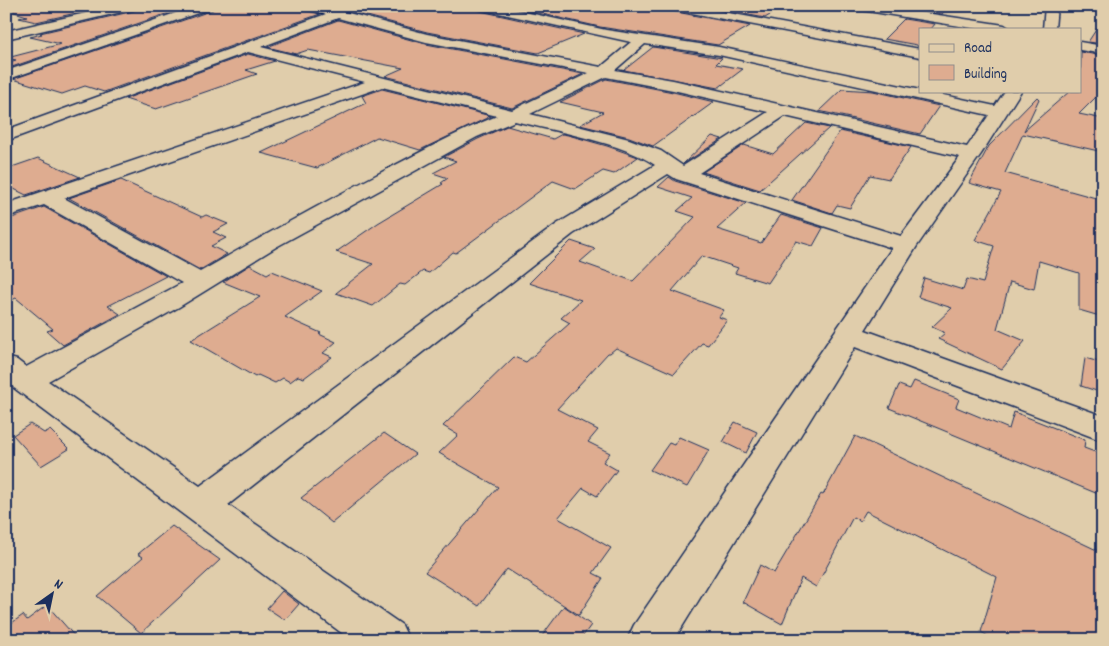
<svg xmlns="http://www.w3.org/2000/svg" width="1109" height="646" viewBox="0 0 1109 646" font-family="Dekko,sans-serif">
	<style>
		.building { fill: #deac90; stroke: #1b2f5e }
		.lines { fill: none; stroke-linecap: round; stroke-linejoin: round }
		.street-casing { stroke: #1b2f5e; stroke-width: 3 }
		.street { fill: #e0cdab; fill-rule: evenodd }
	</style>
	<rect width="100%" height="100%" fill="#e0cdab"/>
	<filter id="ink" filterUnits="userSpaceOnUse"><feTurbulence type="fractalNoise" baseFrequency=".02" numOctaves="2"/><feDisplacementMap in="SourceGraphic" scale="10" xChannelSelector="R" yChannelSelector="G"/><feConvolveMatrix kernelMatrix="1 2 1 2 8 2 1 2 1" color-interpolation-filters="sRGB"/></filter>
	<g filter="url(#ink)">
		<!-- building -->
		<path class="building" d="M9,6H107L36,22L19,18L27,16L8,10Z
			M142,6H189L6,69V63L16,60L7,58L61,44L30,37L42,34L40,33L134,11Z
			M216,6H300L304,10L320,14L104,92L85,86L62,94L13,79L213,10Z
			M330,6H472L480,11L584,34L538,53L427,32Z
			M507,6H663L671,11L750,26L718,45L600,27Z
			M702,6H785L765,18Z
			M920,6H948L942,14L920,10Z
			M904,19L935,24L931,29H920V44L918,47L917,45L884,39Z
			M1103,19V44L1088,42Z
			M338,20L426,44L583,74L512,108L385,76L403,68L308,50L296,54L267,47Z
			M653,47L722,58L716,64L743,69L718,88L624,70Z
			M1081,52L1103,56V90L1079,114L1103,119V152L1023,134L1005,173L1103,200V317L1079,310V273L1039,261L1034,289L1010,282L997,329L1025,341L1002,369L938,339L945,333L932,327L952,308L918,297L924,278L963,290L967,279L983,283L994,246L975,240L1001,192L969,183L989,146L1037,97L1039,99L1024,131L1070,91H1080Z
			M248,54L275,61L246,70L257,74L156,109L125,99Z
			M606,79L673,92L714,102L653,146L629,137L580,125L603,112L560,102Z
			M382,89L491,116L420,150L377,137L317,168L261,153L366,103L362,96Z
			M842,89L873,91L939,106L920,134L819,111Z
			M806,123L829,128L760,190L703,172L744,145L773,154Z
			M507,126L553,139L562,134L568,135L607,146L638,157L614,174L603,171L575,189L553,181L456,253L453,252L429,273L423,271L405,285L400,284L373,306L336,293L373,264L336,252L378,223L443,184L441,183L448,178L433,173L456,161L444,157L478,139Z
			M840,131L911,147L889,179L870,175L850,208L837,205L832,213L792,200Z
			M712,136L722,139L683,164Z
			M38,158L80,177L26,195L6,185V169Z
			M669,177L675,181L746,203L717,229L761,243L781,215L823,228L813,246L796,241L768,283L735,273L738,268L702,256L672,291L724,310L719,317L727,320L708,345L702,343L674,374L616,348L610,353H608L557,409L598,430L588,442L610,453L603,462L617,470L597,496L583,488L558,518L611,548L593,573L603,578L579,615L507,569L479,606L425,572L498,487L439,453L458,435L443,426L514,357L526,362L570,323L561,318L581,300L529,283L571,241L595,249L580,262L633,281L695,217L677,211L692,198L658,187Z
			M121,180L202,217L206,215L228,224L213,232L226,238L211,246L227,254L200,270L69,198Z
			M44,207L166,276L108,306L120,314L63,345L47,331L53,329L16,298L6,303V220Z
			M250,265L267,274L272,271L322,291L285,317L321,333L319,334L336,342L323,353L332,357L304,378L298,376L290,382L283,378L275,383L258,375L255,377L191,340L260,297L223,282Z
			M1085,358L1103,363V393L1081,386Z
			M914,381L959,399L956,407L1009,429L1014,412L1085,440L1084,448L1103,455V496L889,408L899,385L910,389Z
			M735,422L757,432L746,453L723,442Z
			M30,424L44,433L50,430L69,449L41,466L13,435Z
			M384,433L415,454L332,523L301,498Z
			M855,436L1103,553V640H995L981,632L997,577L866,511L860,521L853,517L816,587L801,578L782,624L743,602L760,565L774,573L821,494L823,495Z
			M679,437L709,450L687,487L650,470L669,443L674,445Z
			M172,526L220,560L141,633L97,596L143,557L138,554Z
			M282,591L299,604L285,620L267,608Z
			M47,605L78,640H6V627L23,615L27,620Z
			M564,606L591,625L580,640H539Z"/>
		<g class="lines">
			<!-- street casing -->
			<g class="street-casing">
				<path id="street" d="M117,6H140L134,9L6,39V31Z
					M196,6H214L212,8L6,80V71Z
					M302,6H322L427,34L601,67L631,42L480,9L474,6H497L606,30L719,47L995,106L1005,91H1021L981,154L917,246L865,330L1103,416V441L855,347L674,640H627L634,625L892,248L676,179L668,174L573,234L228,505L402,625L409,640H351L6,382V357L17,360L26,367L182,283L44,205L6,217V204L365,82L248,52L6,141V130L326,14L304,8ZM338,18L426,42L589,73L512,110L261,47ZM645,44L719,55L989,115L967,147L673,80L615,70ZM606,77L673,90L768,112L683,166L661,151L629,139L530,114ZM382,87L497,116C457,132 419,153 380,173C319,205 259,238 200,272L64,198ZM785,116L960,157L901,236L699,173ZM515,121C554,131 624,143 655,165L557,224L200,486L48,381L179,307L276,247L477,137Z
					M665,6H691L920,49V57L671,9Z
					M849,6H879L1004,25L1010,29H978L855,9Z
					M1045,6H1057L1055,29H1043Z
					M1080,42L1103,46V54L1080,50Z"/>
			</g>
			<!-- street -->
			<use href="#street" class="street"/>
		</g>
	</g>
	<!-- margin -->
	<rect width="1109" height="646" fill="none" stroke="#e0cdab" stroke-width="25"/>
	<rect x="12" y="12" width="1084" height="621" fill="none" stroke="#1b2f5e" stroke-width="2" filter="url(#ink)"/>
	<!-- legend -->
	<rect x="919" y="28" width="162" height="65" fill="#e0cdab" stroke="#918e8c"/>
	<rect x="929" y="44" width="25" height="8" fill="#e0cdab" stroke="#918e8c"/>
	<text x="964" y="52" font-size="15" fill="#1b2f5e">Road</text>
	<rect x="929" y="65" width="25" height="15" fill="#deac90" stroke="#918e8c"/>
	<text x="964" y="78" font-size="15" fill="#1b2f5e">Building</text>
	<!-- north arrow -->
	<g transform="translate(52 594) rotate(33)" stroke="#e0cdab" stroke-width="4" paint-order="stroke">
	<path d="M0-4L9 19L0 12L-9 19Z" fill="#1b2f5e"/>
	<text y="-8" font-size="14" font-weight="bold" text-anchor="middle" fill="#1b2f5e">N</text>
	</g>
</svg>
